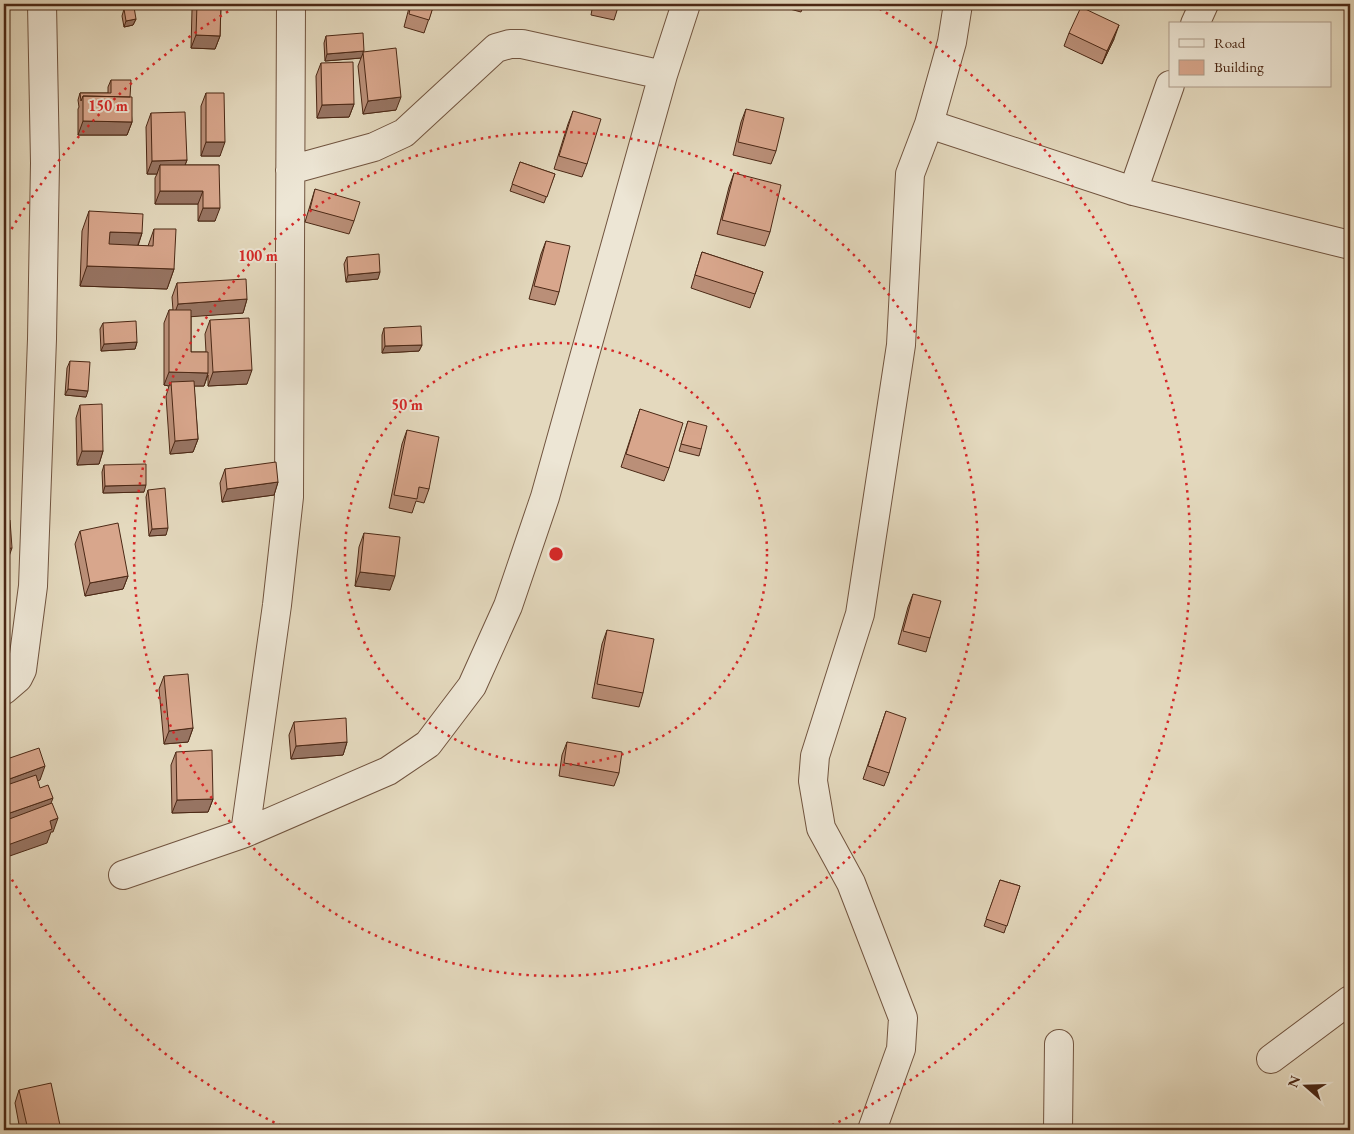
<svg xmlns="http://www.w3.org/2000/svg" width="1354" height="1134" viewBox="0 0 1354 1134" font-family="'EB Garamond',serif">
	<style>
		.lines { fill: none; stroke-linecap: round; stroke-linejoin: round }
		.street-casing { stroke: #71543f; stroke-width: 30 }
		.street { stroke: #ede6d5; stroke-width: 28 }
		.wall { fill: #ba8f78; stroke: #4b2815 }
		.shaded-wall { fill: #977462; stroke: #4b2815 }
		.building { fill: #d8a68c; stroke: #4b2815 }
		.ring { fill: none; stroke: #d62828; stroke-width: 2.5; stroke-dasharray: 2.5 5 }
		.centre { fill: #d62828; stroke: #ede6d5; stroke-width: 2.5 }
		.ring-label { font-size: 15px; text-anchor: middle; font-weight: bold; fill: #d62828; stroke: #ede6d5; stroke-width: 4; stroke-linejoin: round; paint-order: stroke }
	</style>
	<rect width="100%" height="100%" fill="#e4d9be"/>
	<filter id="stains"><feTurbulence type="fractalNoise" baseFrequency=".004" numOctaves="4"/><feColorMatrix values="0 0 0 0 .2 0 0 0 0 .09 0 0 0 0 .02 0 0 0 .5 -.17"/></filter>
	<radialGradient id="worn" r=".72"><stop offset=".6" stop-color="#630" stop-opacity="0"/><stop offset="1" stop-color="#630" stop-opacity=".3"/></radialGradient>
	<g class="lines">
		<!-- street casing -->
		<g class="street-casing">
			<path id="street" d="M1195,24L1204,4
				M929,124L1133,191L1350,245
				M290,170L374,147L404,133L496,48L510,44H522L663,75
				M1133,191L1170,85
				M4,690L18,678L22,670L33,586L42,339L45,163L42,4
				M245,833L277,605L289,497L291,4
				M123,875L245,833L388,771L428,744L472,686L508,606L545,497L663,75L686,4
				M1271,1059L1350,1000
				M872,1130L901,1049L903,1018L851,883L821,828L813,781L815,756L860,614L901,345L910,174L929,124L952,42L958,4
				M1058,1130L1059,1044"/>
		</g>
		<!-- street -->
		<use href="#street" class="street"/>
	</g>
	<!-- wall -->
	<path class="wall" d="M194,4H221L220,36L215,49L191,48L192,10Z
		M410,4H434L424,33L404,27Z
		M593,4H619L614,20L591,15Z
		M771,4H804L801,12Z
		M124,9L136,19L133,25L124,27L122,16Z
		M1069,33L1114,39L1102,64L1064,46Z
		M326,36L364,52L396,110L363,114L358,66L361,58L325,61L324,43Z
		M321,63L354,104L349,117L317,118L316,76Z
		M111,80L130,97L132,122L127,135H78V109L79,107L78,100L80,93H108V87Z
		M206,93L220,156H201V106Z
		M746,109L776,151L771,164L733,155L741,122Z
		M573,111L587,164L582,177L554,169L568,124Z
		M151,113L187,160L185,165H219L215,221H198V204H155V178L157,174H147L146,127Z
		M520,162L555,174L544,203L510,191Z
		M734,173L770,232L765,246L717,234L729,187Z
		M315,189L354,221L349,234L305,222Z
		M89,211L142,233L138,246H148L154,229L174,269L167,289L80,286L82,231Z
		M546,241L559,292L555,305L529,299L541,254Z
		M702,252L763,272L750,308L691,288Z
		M347,257L378,279L346,282L344,264Z
		M177,283L247,299L243,313L191,316V352H206L205,334L210,320L247,384L208,386V375L204,386H194L198,439L193,452L170,454L166,396L169,386L164,385V323L169,310H173L172,297Z
		M103,323L137,342L135,349L101,351L100,329Z
		M384,328L422,345L419,351L382,353V335Z
		M70,361L86,397L65,395L67,368Z
		M80,405L103,451L99,464L77,465L76,418Z
		M640,409L669,468L664,481L621,467Z
		M688,421L701,449L699,456L679,451Z
		M407,430L429,489L424,503L416,501L412,513L389,508L402,444Z
		M104,465L144,492L103,493L102,472Z
		M225,469L278,482L274,495L222,502L220,483Z
		M148,490L166,535L149,536L146,497Z
		M80,531L128,576L123,589L85,596L75,544Z
		M364,533L390,590L355,586L359,547Z
		M913,594L930,638L926,652L898,644L908,607Z
		M607,630L643,693L639,707L592,698L602,644Z
		M164,676L193,728L188,742L164,744L159,689Z
		M886,711L889,773L884,786L863,779Z
		M294,722L347,742L343,755L291,759L289,735Z
		M567,742L619,773L614,786L559,776L562,755Z
		M176,752L213,799L208,812L172,813L171,765Z
		M1000,880L1020,886L1004,933L984,926Z
		M19,1090L61,1130H20L15,1103Z"/>
	<!-- shaded-wall -->
	<path class="shaded-wall" d="M115,4H132L131,7L114,9Z
		M136,19L133,25L124,27L126,21Z
		M1119,25L1114,39L1102,64L1107,51Z
		M196,35L220,36L215,49L191,48Z
		M364,51L361,58L325,61L327,54Z
		M401,97L396,110L363,114L368,101Z
		M354,104L349,117L317,118L322,105Z
		M83,121L132,122L127,135H78Z
		M206,142H225L220,156H201Z
		M187,160L182,173L160,165L157,174H147L152,161Z
		M160,191H203L198,204H155Z
		M203,208H220L215,221H198Z
		M110,232L142,233L135,253L102,251Z
		M87,266L174,269L167,289L80,286Z
		M380,272L378,279L346,282L348,275Z
		M247,299L243,313L173,318L178,304Z
		M137,342L135,349L101,351L104,344Z
		M422,345L419,351L382,353L385,346Z
		M252,370L247,384L208,386L213,372Z
		M169,372L208,373L204,386H171V382L169,386L164,385Z
		M68,389L88,391L86,397L65,395Z
		M198,439L193,452L170,454L175,441Z
		M82,451H103L99,464L77,465Z
		M278,482L274,495L222,502L227,489Z
		M146,485L144,492L103,493L105,486Z
		M168,528L166,535L149,536L152,529Z
		M12,548L7,562H4V549Z
		M360,572L395,576L390,590L355,586Z
		M128,576L123,589L85,596L90,583Z
		M193,728L188,742L164,744L169,731Z
		M347,742L343,755L291,759L296,746Z
		M45,766L40,780L4,793V781Z
		M53,798L48,811L4,827V815Z
		M213,799L208,812L172,813L177,800Z
		M58,818L53,832H51L47,843L4,858V850L5,846L50,821Z"/>
	<!-- building -->
	<path class="building" d="M197,4H221L220,36L196,35Z
		M411,4H434L429,20L409,14Z
		M606,4H619L618,7Z
		M134,7L136,19L126,21L124,9Z
		M1081,7L1119,25L1107,51L1069,33Z
		M363,33L364,51L327,54L326,36Z
		M396,48L401,97L368,101L363,52Z
		M353,62L354,104L322,105L321,63Z
		M111,80H131L130,97L83,96L81,101L80,93H111Z
		M206,93H224L225,142H206Z
		M83,96L132,97V122L83,121Z
		M746,109L784,118L776,151L738,142Z
		M573,111L601,119L587,164L559,156Z
		M185,112L187,160L152,161L151,113Z
		M520,162L555,174L547,197L512,184Z
		M160,165H219L220,208H203V191H160Z
		M734,173L781,185L770,232L722,220Z
		M315,189L360,202L354,221L310,209Z
		M89,211L143,214L142,233L110,232L109,244L153,246L154,229H176L174,269L87,266Z
		M546,241L570,246L559,292L534,286Z
		M702,252L763,272L755,294L695,275Z
		M379,254L380,272L348,275L347,257Z
		M246,279L247,299L178,304L177,283Z
		M169,310H191V352H208V373L169,372Z
		M249,318L252,370L213,372L210,320Z
		M136,321L137,342L104,344L103,323Z
		M421,326L422,345L385,346L384,328Z
		M70,361L90,362L88,391L68,389Z
		M194,381L198,439L175,441L171,382Z
		M102,404L103,451H82L80,405Z
		M640,409L683,423L669,468L626,454Z
		M688,421L707,426L701,449L681,444Z
		M407,430L439,437L429,489L419,487L417,499L394,495Z
		M276,462L278,482L227,489L225,469Z
		M146,464V485L105,486L104,465Z
		M165,488L168,528L152,529L148,490Z
		M4,499L5,520H4Z
		M4,520H10L12,548L4,549Z
		M118,523L128,576L90,583L80,531Z
		M364,533L400,537L395,576L360,572Z
		M913,594L941,601L930,638L903,631Z
		M607,630L654,639L643,693L597,684Z
		M188,674L193,728L169,731L164,676Z
		M886,711L906,718L889,773L868,766Z
		M346,718L347,742L296,746L294,722Z
		M567,742L622,752L619,773L564,763Z
		M39,748L45,766L4,781V760Z
		M212,750L213,799L177,800L176,752Z
		M36,775L40,788L48,785L53,798L4,815V786Z
		M52,803L58,818L50,821L52,829L5,846L4,842V821Z
		M1000,880L1020,886L1007,926L986,919Z
		M51,1083L61,1130H28L19,1090Z"/>
	<!-- distance rings -->
	<g class="ring">
		<circle cx="556" cy="554" r="211"/>
		<circle cx="556" cy="554" r="422"/>
		<path d="M288 1129A634 634 0 0 1 4 866M4 242A634 634 0 0 1 239 5M873 5A634 634 0 0 1 824 1129"/>
	</g>
	<circle cx="556" cy="554" r="8" class="centre"/>
	<g class="ring-label">
		<text x="108" y="111">150 m</text>
		<text x="258" y="261">100 m</text>
		<text x="407" y="410">50 m</text>
	</g>
	<!-- margin -->
	<rect width="1354" height="1134" fill="none" stroke="#e4d9be" stroke-width="20"/>
	<rect x="5" y="5" width="1344" height="1124" fill="none" stroke="#4b2815" stroke-width="2.5"/>
	<rect x="10" y="10" width="1334" height="1114" fill="none" stroke="#4b2815"/>
	<!-- legend -->
	<rect x="1169" y="22" width="162" height="65" fill="#ede6d5" stroke="#ac9a88"/>
	<rect x="1179" y="39" width="25" height="8" fill="#ede6d5" stroke="#ac9a88"/>
	<text x="1214" y="48" font-size="15" fill="#4b2815">Road</text>
	<rect x="1179" y="60" width="25" height="15" fill="#d8a68c" stroke="#ac9a88"/>
	<text x="1214" y="72" font-size="15" fill="#4b2815">Building</text>
	<!-- north arrow -->
	<g transform="translate(1306 1086) rotate(290)" stroke="#ede6d5" stroke-width="4" paint-order="stroke">
	<path d="M0-4L9 19L0 12L-9 19Z" fill="#4b2815"/>
	<text y="-8" font-size="14" font-weight="bold" text-anchor="middle" fill="#4b2815">N</text>
	</g>
	<rect width="100%" height="100%" filter="url(#stains)"/>
	<rect width="100%" height="100%" fill="url(#worn)"/>
</svg>
